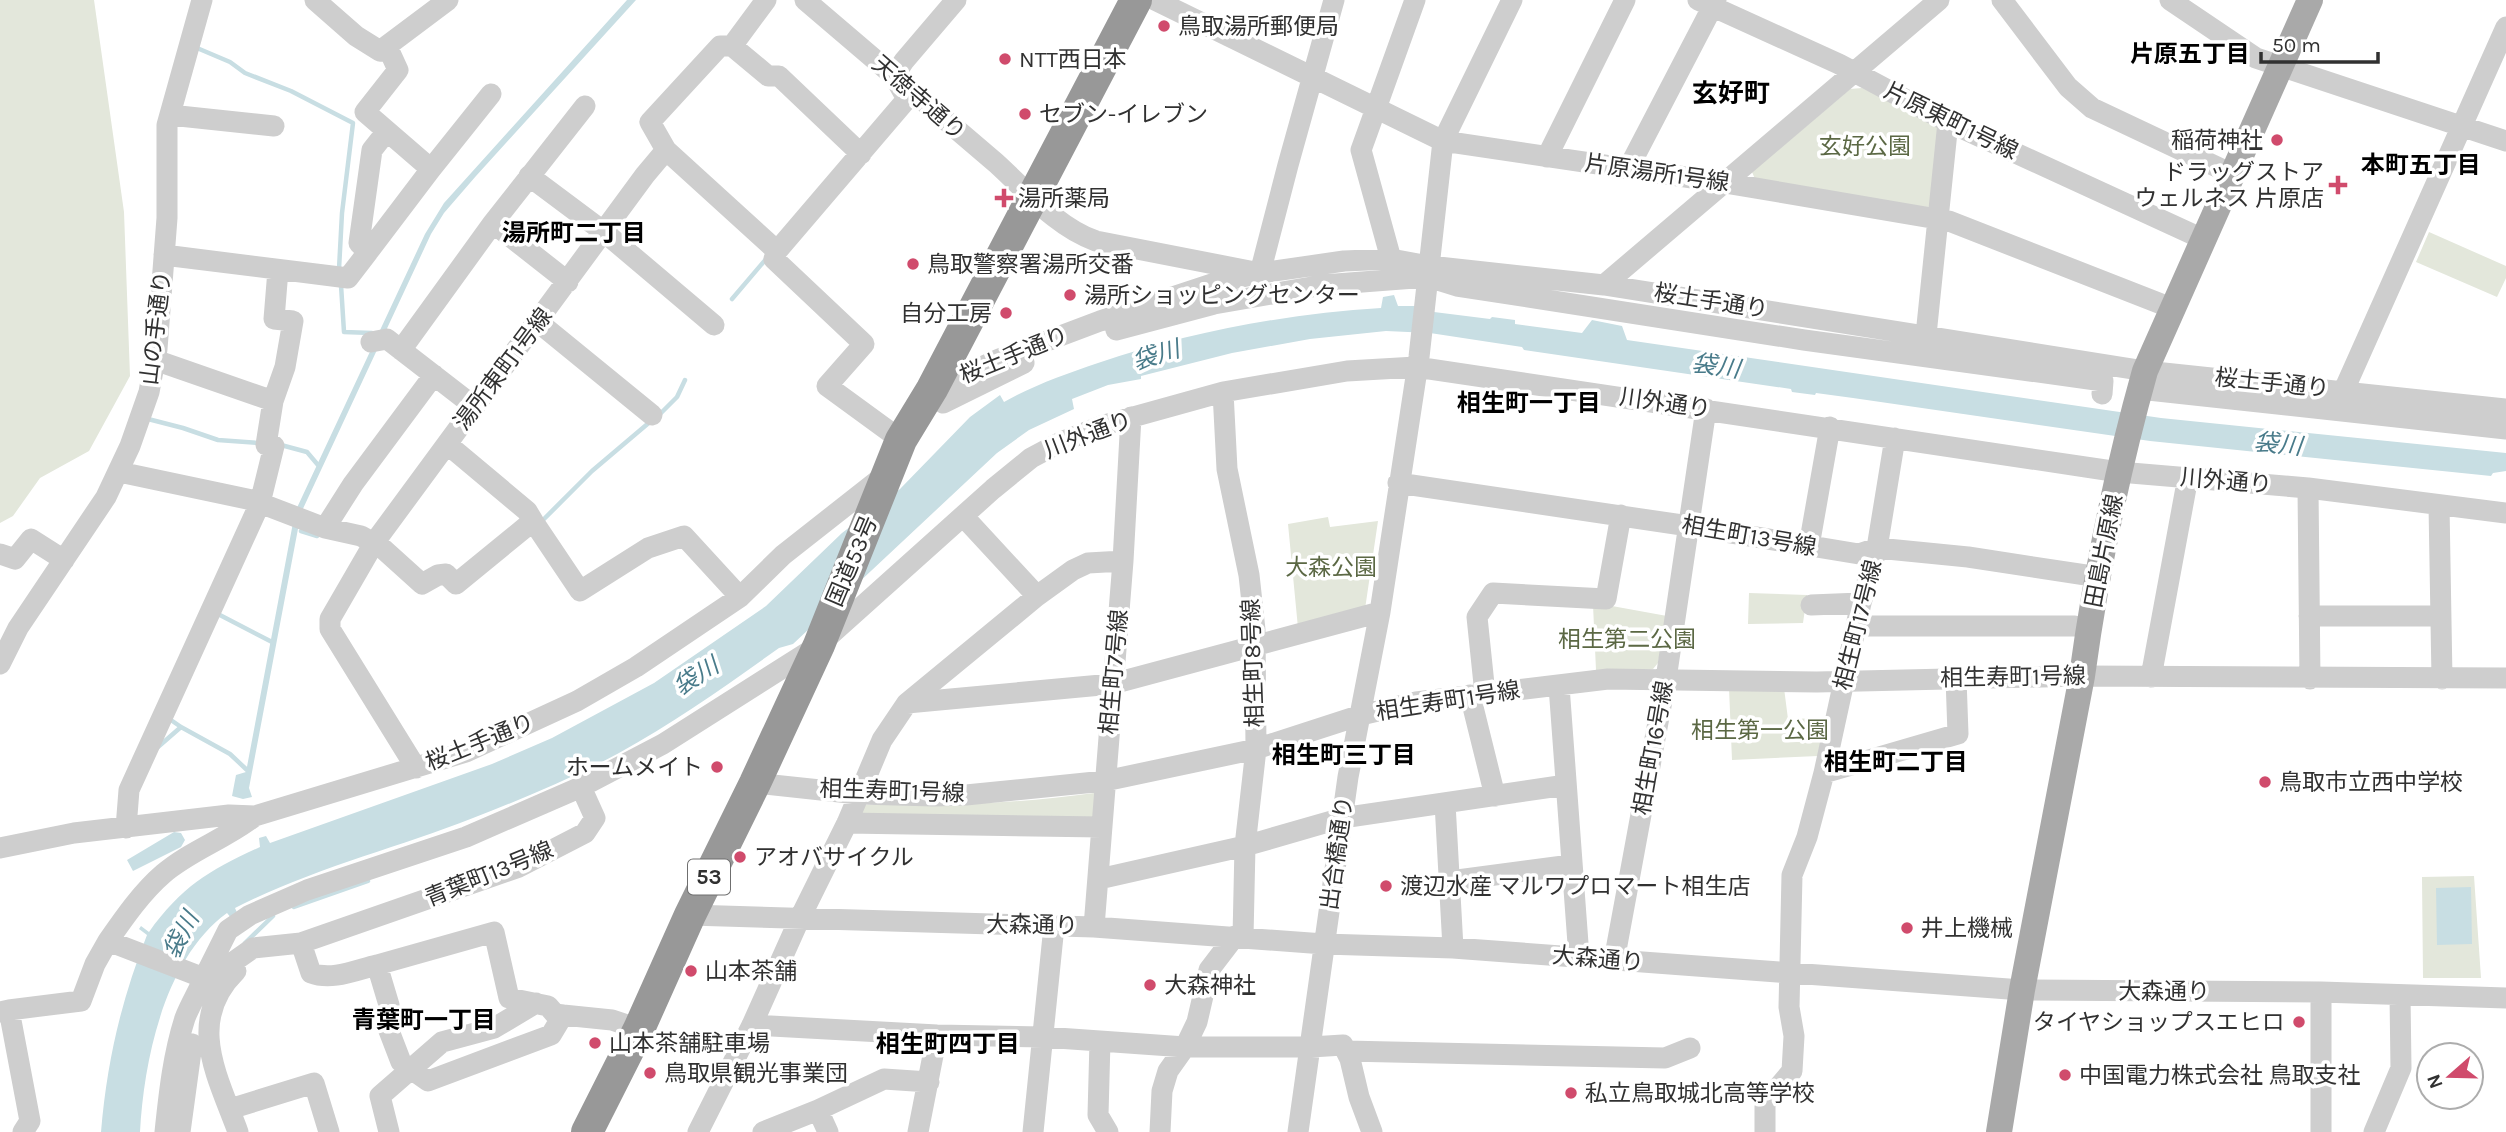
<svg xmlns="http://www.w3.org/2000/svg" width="2506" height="1132" viewBox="0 0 2506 1132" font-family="Karla,'Noto Sans JP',sans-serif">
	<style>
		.green { fill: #e3e7db }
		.water { fill: #c8dee3 }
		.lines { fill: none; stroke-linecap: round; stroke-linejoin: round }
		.stream { stroke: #c8dee3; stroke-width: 4.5 }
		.minor { stroke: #cecece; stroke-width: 21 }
		.major { stroke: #a9a9a9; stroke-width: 26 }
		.highway { stroke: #989898; stroke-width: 32 }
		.poi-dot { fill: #d04b6c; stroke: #fff; stroke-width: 2.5 }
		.labels { text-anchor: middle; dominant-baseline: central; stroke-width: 7; stroke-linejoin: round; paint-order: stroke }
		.shield { fill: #fff; stroke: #6f6f6f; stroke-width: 2 }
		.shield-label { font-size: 21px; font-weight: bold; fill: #313131 }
		.poi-label { font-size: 23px; fill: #313131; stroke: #fff; text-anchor: start }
		.street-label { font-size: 23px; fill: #313131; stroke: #fff }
		.park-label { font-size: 23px; fill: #5b6844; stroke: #fff }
		.neighbourhood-label { font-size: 24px; font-weight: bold; fill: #000; stroke: #fff }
		.water-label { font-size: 24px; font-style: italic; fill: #497b8a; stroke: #fff }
		.quarter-label { font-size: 26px; font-weight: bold; fill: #000; stroke: #fff }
	</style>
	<rect width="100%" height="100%" fill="#fff"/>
	<!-- green -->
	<path class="green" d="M0,0H94L124,212L130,376L89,451L40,478L13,516L0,523Z
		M1862,88L1937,123L1940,133L1933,205L1926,208L1755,179L1752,172L1850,89Z
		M2429,232L2506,266V278L2497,297L2416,262Z
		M1328,517L1330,527L1378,521L1365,609L1298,628L1288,524Z
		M1749,593L1807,595L1803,623L1748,624Z
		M1593,605L1612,606L1667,616L1658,663L1653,669L1596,670Z
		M1729,688H1784L1788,719L1827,718L1818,756L1732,760Z
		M1094,793L1095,819L858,817L865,805C942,805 1018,804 1094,793Z
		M2474,876L2481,978H2423L2422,877Z"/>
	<!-- water -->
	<path class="water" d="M627,0H636L476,176L444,213L431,234L301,513L249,788L252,797L243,799L232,796L236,775L246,772L295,512L425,234L444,203Z
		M1394,295L1398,306H1434V312L1490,319L1492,317L1515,320V324L1582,333L1592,320L1622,326L1627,340L2161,418L2506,453V471L2493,473L2491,476L2150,441L1853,398L1816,393L1815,395L1792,392L1791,389L1524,350L1522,347L1430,333L1386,331L1310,339L1232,353L1141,376V379L1108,385L1072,399L1074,409L1029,430L997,453L793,644L779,648C727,685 675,722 619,753C573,778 522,799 473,818C394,849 311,869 235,908L238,915L232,919L227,913C165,958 144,1059 140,1132H101C107,1061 121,1001 147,935L139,929L141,926L149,932C182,886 210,870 260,847L259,838L266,836L270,843L492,764L552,738L654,683L766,606L842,533L900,489L970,417L1000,395L1004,402C1034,385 1066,374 1098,363C1189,332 1285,314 1381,308L1383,297Z
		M174,832L181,833L185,840L181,847L133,871L127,860Z
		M2471,887L2472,944L2437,945L2436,888Z"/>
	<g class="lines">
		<!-- stream -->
		<path class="stream" d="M197,48L230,62L245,73L291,91L353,123L342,213L339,269
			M341,285L344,332L372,333
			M732,299L766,259
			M659,415L677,397L685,380
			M148,419L183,428L218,440L259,443
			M281,445L307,452L318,465
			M543,520L592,471L651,421
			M301,531L317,536
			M216,613L272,642
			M168,718L181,727L230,754L247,770
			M158,747L181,727
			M294,907L368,881
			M245,943L273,916"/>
		<!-- minor -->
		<path class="minor" d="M315,0L356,36L380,51L448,0
			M805,0C869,54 932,109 996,163C1027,191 1056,227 1096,241L1260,273L1288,165L1334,0
			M1155,0L1443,141L1726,183L1949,221L2174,309
			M1698,0L1839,64L1948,122L2205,240
			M2002,0L2068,87L2092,108L2234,175
			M2170,0L2256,58L2506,141
			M387,46L398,70L365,112L431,169L368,252L359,243L372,150L387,131
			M732,46L768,76H779L861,154
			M170,115L274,126
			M666,150L777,251L774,259L864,344L827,386L901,440
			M1547,157L1625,0
			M431,169L491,94
			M1628,169L1716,0
			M529,176L604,232L714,325
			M493,223L568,282
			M777,251L907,99L894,76L904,61L956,0
			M164,255L348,278L368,252
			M1391,259L1361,150L1415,0
			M1604,285L1939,0
			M538,322L652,415
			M1116,330L1214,304L1323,285L1428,277L1457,286L1804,340L2103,381L2102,394
			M1926,335L1948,122
			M371,342L387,339L475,407
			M401,350L493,223L585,106
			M155,360L273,401
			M932,389L999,359L1100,321L1215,283L1260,273L1344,261L1391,259L1429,266L1604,285L2145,371L2506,409
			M2139,389L2506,429
			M2344,390L2506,27
			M1223,392L1227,469L1249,575L1255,630L1256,749L1245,846L1243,937
			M943,403L1024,363
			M447,444L527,511L533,521
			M119,470L124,473L252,500L325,528L361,536L381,547L422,584L438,575L446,574L456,584L533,521L580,591L648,548L684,536L740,597
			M1398,483L1689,526L1859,554L1877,548L1968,557L2099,577
			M2308,488L2310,679
			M2439,505L2442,679
			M963,516L1037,596
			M325,528L353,484L434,375
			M1809,546L1830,427
			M0,554L15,559L31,539L64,560
			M1811,605L1861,603
			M2309,616H2440
			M1857,626H2075
			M0,664L18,628L106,497L130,446L149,392L157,349L167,218V125L202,0
			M2151,677L2188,477
			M1559,686L1579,957
			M1485,694L1477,617L1493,593L1606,599L1621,515
			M1470,695L1495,796
			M907,703L1112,684L1380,612
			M416,768L330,629V619L374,543L645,175L666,150L650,122L720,46H732L766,0
			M1824,773L1958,734L1956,678
			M755,783L858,794L934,796L966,795L1105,781L1256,749L1361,715L1416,702L1608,679L1817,682L2082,676L2506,678
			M1445,803L1453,948
			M847,823L1102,827
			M126,828L129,790L260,503L274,446L266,445L273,401L285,367L293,321L274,319L278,270
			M0,848L74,833L229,815L255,816L466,752L577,701L636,667L740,597L783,555L886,474
			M1099,879L1245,846L1342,818L1566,785
			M1450,881L1571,865
			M690,915L1094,927L1324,944L1453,948L2022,990L2321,992L2506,998
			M1094,927L1123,561L1131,417
			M301,943L311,973C332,981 356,970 377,965L389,1005L386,1023L401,1062L428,1081L551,1035L563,1015L612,1020L639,1029
			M1614,961L1666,679L1706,409
			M377,965L494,932L509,998L548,1006L555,1014L563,1015
			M236,971C185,1021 218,1077 238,1132
			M204,978L209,979L253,948L301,943L519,867L585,833L595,818L581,787L663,744L819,645L993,489L1031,458L1061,442L1104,425L1223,392L1347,371L1416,367L2119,472L2308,488L2506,513
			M204,978L228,930L250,915L307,890L466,837L581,787
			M9,1010L81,1001L95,964L108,941
			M0,1012L9,1010L30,1121L23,1132
			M752,1025L937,1035L1043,1037L1185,1047H1311L1343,1045L1350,1059L1359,1097L1372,1132
			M1100,1041L1098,1115L1108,1132
			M1346,1051L1665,1058L1690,1048
			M230,1109L314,1083L329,1132
			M818,1110L828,1132
			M165,1132C169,1094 173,1055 185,1018C190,1005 198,992 204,978L108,941C124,918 142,892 163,874C191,850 226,839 255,816
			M180,1132L192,1044
			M389,1132L380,1096L442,1042L494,1028L536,1003
			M698,1132L752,1025L799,920L847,823L882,740L907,703L1037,596L1073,570L1088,563L1123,561
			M763,1132L818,1110L884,1079L929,1082
			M918,1132L937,1035
			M1033,1132L1054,926
			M1160,1132L1162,1091L1168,1071L1185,1047L1197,1022L1209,970L1235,936
			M1298,1132L1348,777L1380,612L1419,357L1443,141L1512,0
			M1765,1132V1103L1792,1071L1794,1036L1789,1007L1792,875L1807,837L1824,773L1861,603L1877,548L1895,438
			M2321,1132V992
			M2374,1132L2401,1068L2400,995"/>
		<!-- major -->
		<path class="major" d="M1999,1132L2022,990L2082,676C2096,573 2117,471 2145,371L2310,0"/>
		<!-- highway -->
		<path class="highway" d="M587,1132L639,1029L690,915L755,783L819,645L901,440L932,389L1136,0"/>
	</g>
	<!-- markers -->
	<g class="poi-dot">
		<circle cx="1164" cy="26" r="7"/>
		<circle cx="1005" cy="59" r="7"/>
		<circle cx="1025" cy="114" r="7"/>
		<circle cx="2277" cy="140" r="7"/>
		<path d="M2334.5 174.5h7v7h7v7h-7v7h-7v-7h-7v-7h7z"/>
		<path d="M1000.5 187.5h7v7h7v7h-7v7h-7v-7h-7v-7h7z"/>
		<circle cx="913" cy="264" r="7"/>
		<circle cx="1070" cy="295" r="7"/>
		<circle cx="1006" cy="313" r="7"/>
		<circle cx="717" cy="767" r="7"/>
		<circle cx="2265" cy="782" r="7"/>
		<circle cx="740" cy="857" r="7"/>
		<circle cx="1386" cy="886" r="7"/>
		<circle cx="1907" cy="928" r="7"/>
		<circle cx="691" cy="971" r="7"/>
		<circle cx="1150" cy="985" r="7"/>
		<circle cx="2299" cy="1022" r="7"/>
		<circle cx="595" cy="1043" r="7"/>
		<circle cx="650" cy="1073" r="7"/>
		<circle cx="2065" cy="1075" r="7"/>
		<circle cx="1571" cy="1093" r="7"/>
	</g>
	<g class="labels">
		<!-- shield labels -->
		<rect class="shield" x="688" y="859.5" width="42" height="35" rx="5"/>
		<g class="shield-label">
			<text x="709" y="877">53</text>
		</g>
		<!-- poi labels -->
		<g class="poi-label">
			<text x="1178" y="26">鳥取湯所郵便局</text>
			<text x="1019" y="59">NTT西日本</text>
			<text x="1039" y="114">セブン-イレブン</text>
			<text x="2263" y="140" text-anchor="end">稲荷神社</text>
			<text x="2324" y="172" text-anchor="end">ドラッグストア<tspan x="2324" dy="26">ウェルネス 片原店</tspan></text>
			<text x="1018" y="198">湯所薬局</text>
			<text x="927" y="264">鳥取警察署湯所交番</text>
			<text x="1084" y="295">湯所ショッピングセンター</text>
			<text x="992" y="313" text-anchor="end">自分工房</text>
			<text x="703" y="767" text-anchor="end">ホームメイト</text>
			<text x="2279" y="782">鳥取市立西中学校</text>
			<text x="754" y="857">アオバサイクル</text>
			<text x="1400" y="886">渡辺水産 マルワプロマート相生店</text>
			<text x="1921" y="928">井上機械</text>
			<text x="705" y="971">山本茶舗</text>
			<text x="1164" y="985">大森神社</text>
			<text x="2285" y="1022" text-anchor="end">タイヤショップスエヒロ</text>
			<text x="609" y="1043">山本茶舗駐車場</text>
			<text x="664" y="1073">鳥取県観光事業団</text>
			<text x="2079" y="1075">中国電力株式会社 鳥取支社</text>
			<text x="1585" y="1093">私立鳥取城北高等学校</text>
		</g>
		<!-- street labels -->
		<g class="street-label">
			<text transform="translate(919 98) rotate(41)">天徳寺通り</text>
			<text transform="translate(1951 121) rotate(26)">片原東町1号線</text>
			<text transform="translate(1657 173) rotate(8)">片原湯所1号線</text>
			<text transform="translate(1711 301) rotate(9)">桜土手通り</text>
			<text transform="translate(156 328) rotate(-83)">山の手通り</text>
			<text transform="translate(1014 355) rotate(-22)">桜土手通り</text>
			<text transform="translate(503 369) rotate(-53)">湯所東町1号線</text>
			<text transform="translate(2272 383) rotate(6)">桜土手通り</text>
			<text transform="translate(1665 403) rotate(8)">川外通り</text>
			<text transform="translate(1088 435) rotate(-21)">川外通り</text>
			<text transform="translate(2226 481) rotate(5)">川外通り</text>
			<text transform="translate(1749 536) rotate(10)">相生町13号線</text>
			<text transform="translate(2104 551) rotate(-79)">田島片原線</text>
			<text transform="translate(852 561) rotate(-67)">国道53号</text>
			<text transform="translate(1858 625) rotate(-76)">相生町17号線</text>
			<text transform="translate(1253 663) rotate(-92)">相生町8号線</text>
			<text transform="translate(1114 672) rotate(-85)">相生町7号線</text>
			<text transform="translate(2013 677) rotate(-1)">相生寿町1号線</text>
			<text transform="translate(1448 701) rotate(-9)">相生寿町1号線</text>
			<text transform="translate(480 742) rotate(-22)">桜土手通り</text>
			<text transform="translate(1653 748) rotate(-80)">相生町16号線</text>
			<text transform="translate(892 791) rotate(2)">相生寿町1号線</text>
			<text transform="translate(1337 853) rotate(-82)">出合橋通り</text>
			<text transform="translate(489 874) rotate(-22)">青葉町13号線</text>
			<text transform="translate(1032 925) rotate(1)">大森通り</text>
			<text transform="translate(1598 959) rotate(5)">大森通り</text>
			<text x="2164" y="991">大森通り</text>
		</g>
		<!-- park labels -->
		<g class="park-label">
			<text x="1865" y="146">玄好公園</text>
			<text x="1331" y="567">大森公園</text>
			<text x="1627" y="639">相生第二公園</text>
			<text x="1760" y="730">相生第一公園</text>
		</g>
		<!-- neighbourhood labels -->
		<g class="neighbourhood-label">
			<text x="2190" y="54">片原五丁目</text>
			<text x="2421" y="165">本町五丁目</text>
			<text x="574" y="233">湯所町二丁目</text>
			<text x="1529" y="403">相生町一丁目</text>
			<text x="1344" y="755">相生町三丁目</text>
			<text x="1896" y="762">相生町二丁目</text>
			<text x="424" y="1020">青葉町一丁目</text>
			<text x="948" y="1044">相生町四丁目</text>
		</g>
		<!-- water labels -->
		<g class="water-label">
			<text transform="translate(1156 355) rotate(-17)">袋川</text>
			<text transform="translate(1716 366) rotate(8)">袋川</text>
			<text transform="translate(2278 444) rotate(6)">袋川</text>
			<text transform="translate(696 676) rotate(-32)">袋川</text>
			<text transform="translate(181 935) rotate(-62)">袋川</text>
		</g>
		<!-- quarter labels -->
		<g class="quarter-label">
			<text x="1731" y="93">玄好町</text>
		</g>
	</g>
	<!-- north arrow -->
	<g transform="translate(2450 1076) rotate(250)"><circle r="33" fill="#ffffff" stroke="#adadad" stroke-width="2"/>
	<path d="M0-5L12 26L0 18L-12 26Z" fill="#d04b6c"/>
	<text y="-10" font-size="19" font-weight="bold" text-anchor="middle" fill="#313131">N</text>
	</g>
	<!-- scale -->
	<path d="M2261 52v10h117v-10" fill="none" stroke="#313131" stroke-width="3.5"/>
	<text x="2272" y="52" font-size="21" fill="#313131" stroke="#ffffff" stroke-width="5" paint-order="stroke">50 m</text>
</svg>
